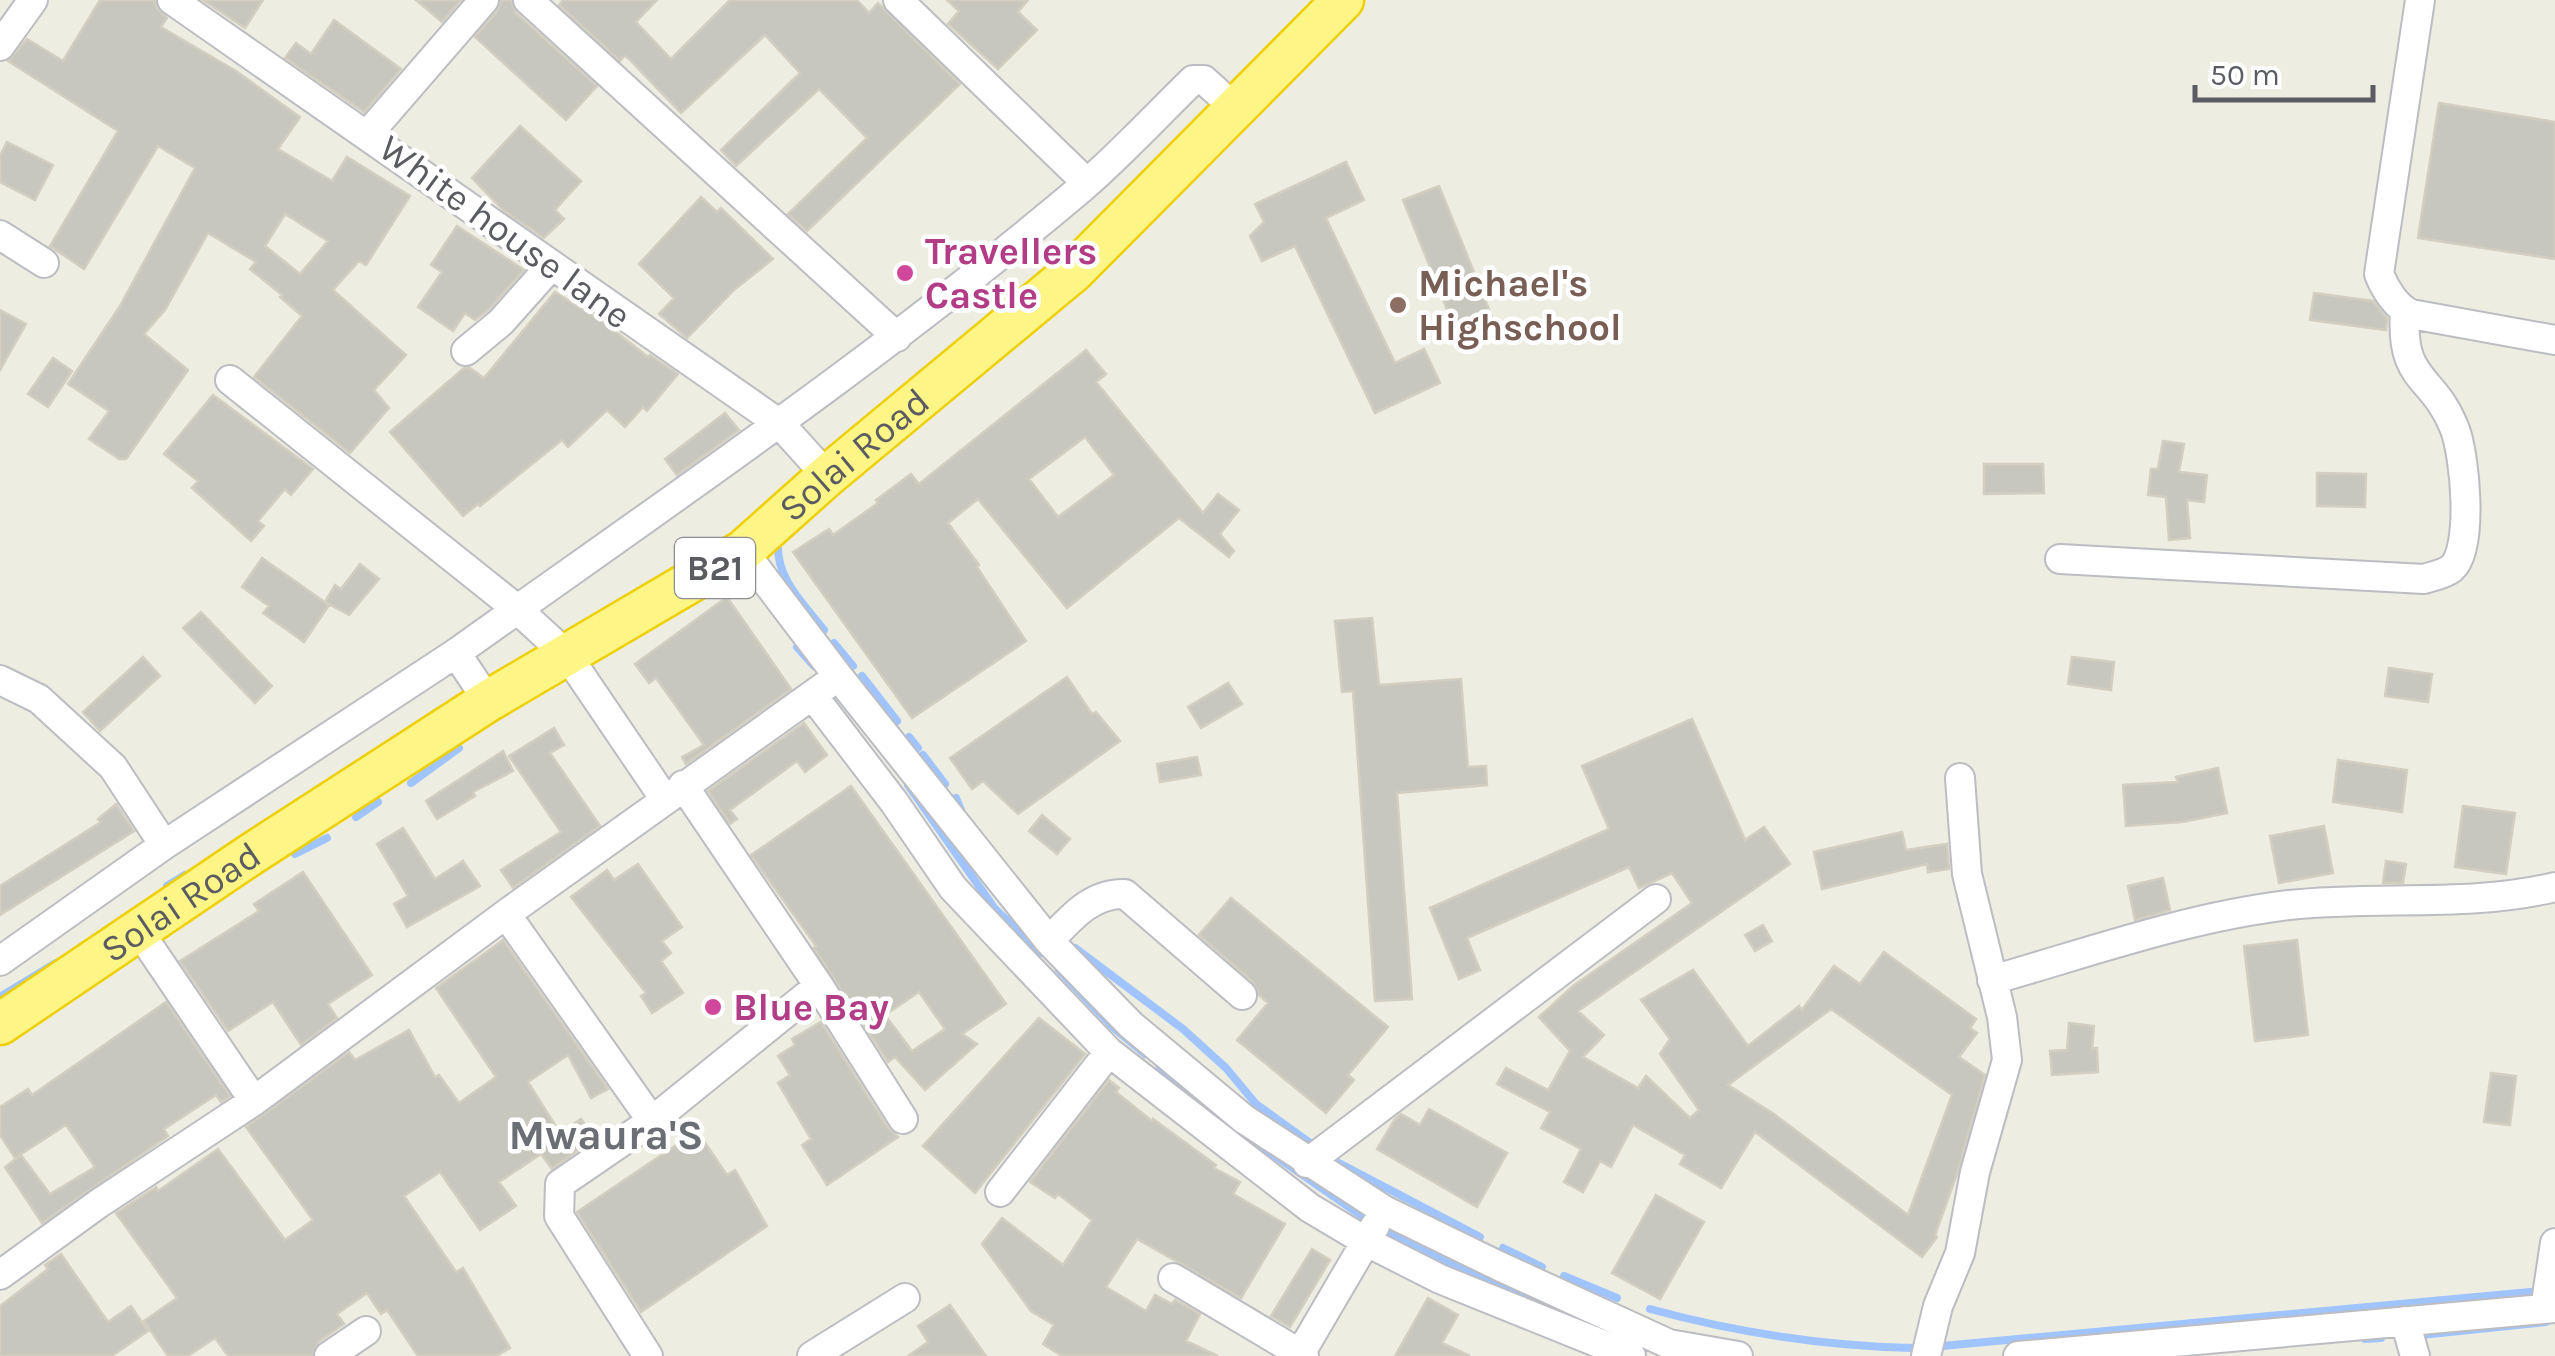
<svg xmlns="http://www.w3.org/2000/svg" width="2555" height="1356" viewBox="0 0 2555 1356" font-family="Karla,sans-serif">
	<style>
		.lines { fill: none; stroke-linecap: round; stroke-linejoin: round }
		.stream { stroke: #9fc4ff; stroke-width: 8 }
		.building { fill: #c8c7be; stroke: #d2cfc0; stroke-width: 2.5; fill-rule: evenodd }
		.minor-casing { stroke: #bcbdc3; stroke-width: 32 }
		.highway-casing { stroke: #eecf00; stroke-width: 45 }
		.minor { stroke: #fff; stroke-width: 28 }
		.highway { stroke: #fef587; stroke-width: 40 }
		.hotel-dot { fill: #d1479c; stroke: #fff; stroke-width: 4 }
		.education-dot { fill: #8d6e63; stroke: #fff; stroke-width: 4 }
		.labels { text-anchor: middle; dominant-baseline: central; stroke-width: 9; stroke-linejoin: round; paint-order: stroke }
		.shield { fill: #fff; stroke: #8c8d91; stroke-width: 2.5 }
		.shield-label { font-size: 35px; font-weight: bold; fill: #5a5c62 }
		.street-label { font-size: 38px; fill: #5a5c62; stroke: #fff }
		.hotel-label { font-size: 38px; font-weight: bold; fill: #b23c85; stroke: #fff; text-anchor: start }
		.education-label { font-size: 38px; font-weight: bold; fill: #785e54; stroke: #fff; text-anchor: start }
		.quarter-label { font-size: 42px; font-weight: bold; fill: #6b6e74; stroke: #fff }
	</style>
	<rect width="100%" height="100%" fill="#edede1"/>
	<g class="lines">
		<!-- stream -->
		<path class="stream" d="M778,540C775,578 802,602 824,630
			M834,643L853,666
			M797,647L814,666
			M862,676L897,721
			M909,737L918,748
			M923,755L945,784
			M411,783L459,748
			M908,785L995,909L1042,953
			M956,798L961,810
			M356,817L378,802
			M295,854L327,838
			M167,886L185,875
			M1075,948L1183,1029L1226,1068L1256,1104L1313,1145
			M1059,970L1114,1028L1145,1054
			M0,997L56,963
			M1160,1067L1234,1128
			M1258,1144L1369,1221
			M1335,1161L1480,1237
			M1389,1233L1454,1266L1568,1312
			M1503,1248L1542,1267
			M1564,1276L1617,1298
			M1650,1309C1738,1333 1822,1346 1913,1348
			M2421,1335L2546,1322
			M2365,1339L2381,1338
			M1942,1346L2541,1291"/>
	</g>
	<!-- building -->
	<path class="building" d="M100,0H155L157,8L167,18L161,27L236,71L300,117L278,149L332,181L347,157L410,196L366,265L359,261L333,290L406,355L374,390L389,408L350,453L254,377L302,316L280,297L282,295L250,269L256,262L208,233L165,310L144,334L188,370L126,459H119L89,439L109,411L68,384L120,306L195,168L158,146L84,269L50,246L118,131L8,61L27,39L63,61ZM285,214L328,241L300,274L265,246Z
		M203,0H263L245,28Z
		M416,0H461L442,22Z
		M501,0H511L516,13L597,86L566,120L475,37L497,11Z
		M563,0H657L636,22L671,59L730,0H857L869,13L878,3L960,84L807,231L788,214L867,138L819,89L736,166L721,150L800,73L765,35L681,113L628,58L624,56L620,61L559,5Z
		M947,0H1028L1018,12L1037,30L998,69L948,24L959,11Z
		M334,20L401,69L364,112L285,58L296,43L311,54Z
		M2439,103L2555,122V259L2418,238Z
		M520,126L581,181L555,210L564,219L544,238L503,210L472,178Z
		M7,142L53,165L35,200L0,182V156Z
		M1346,162L1364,200L1326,218L1395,363L1424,349L1440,383L1375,413L1295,246L1262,261L1250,236L1264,222L1255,204Z
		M1439,186L1493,319L1457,334L1403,200Z
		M701,197L717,212L721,208L773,259L734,290L687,338L659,314L674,298L639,264Z
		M457,226L524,270L489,309L475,320L465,313L453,331L418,307L442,272L431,265Z
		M555,292L606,324L648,357L650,355L678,374L647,411L643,407L625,427L607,410L568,447L562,440L480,506L478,504L463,516L390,432L464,368H470L484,378Z
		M2314,293L2373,301L2387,319L2386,330L2310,320Z
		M0,310L26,324L0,370Z
		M1086,350L1106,374L1096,382L1203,513L1218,494L1239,510L1220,534L1234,551L1229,557L1179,518L1067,608L978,499L948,523L979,565L977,567L1026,641L912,718L793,552L829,529L833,535L878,503L876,500L911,474L919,484ZM1085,437L1114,475L1058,517L1029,479Z
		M53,358L72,371L48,407L28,394Z
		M213,395L313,469L291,495L285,489L258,521L264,526L251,541L192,488L198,481L164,454Z
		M725,413L739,430L677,475L665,459Z
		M2163,441L2184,444L2179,472L2207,475L2204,502L2187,500L2190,538L2169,540L2166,497L2148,495L2151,469H2158Z
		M1984,464H2043L2044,493L1984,494Z
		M2317,473L2366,474L2365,507L2317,506Z
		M262,558L329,605L304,642L263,613L269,606L242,587Z
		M360,564L379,579L349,615L325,602L335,585L341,589Z
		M727,597L791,689L686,764L682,757L704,745L656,678L649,683L635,664Z
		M201,612L272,686L255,703L183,628Z
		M1372,618L1379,685L1461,679L1468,767L1486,766L1487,785L1397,793L1412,999L1375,1001L1353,691L1342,692L1335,621Z
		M143,657L160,676L100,731L83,712Z
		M2072,657L2114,662L2111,690L2068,684Z
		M2389,668L2432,674L2428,702L2385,696Z
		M1067,677L1092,714L1096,712L1120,741L1018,814L983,781L972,789L950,758Z
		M1228,683L1242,704L1201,728L1188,707Z
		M1692,719L1745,840L1764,827L1790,864L1578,1011L1604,1035L1583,1057L1638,1088L1646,1076L1690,1118L1699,1110L1660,1054L1670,1039L1641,1000L1693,970L1748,1046L1799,1006L1802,1010L1834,966L1860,984L1884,952L1976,1019L1970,1028L1977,1033L1959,1057L1985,1075L1957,1174L1935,1235L1937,1237L1922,1257L1755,1132L1721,1188L1680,1164L1685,1155L1633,1125L1611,1167L1600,1161L1583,1192L1564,1182L1581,1149L1541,1128L1550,1112L1497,1084L1506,1068L1548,1090L1570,1051L1539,1017L1573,986L1692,903L1672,873L1639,888L1629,867L1467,938L1480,970L1459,979L1430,908L1609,829L1582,766ZM1831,1009L1952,1095L1908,1215L1774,1114L1728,1085Z
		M804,723L827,755L805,772L797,761L730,810L737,819L730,824L708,791Z
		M554,728L564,745L550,753L600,826L513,888L501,870L561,832L509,756Z
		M503,751L513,771L473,792L475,796L437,819L426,801Z
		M1197,757L1201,775L1160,782L1157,764Z
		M2338,760L2407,770L2402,812L2333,802Z
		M2218,768L2227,813L2182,822L2126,826L2123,785L2178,782L2176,777Z
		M851,786L1006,1004L962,1034L977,1044L925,1090L895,1057L888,1062L814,948L816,946L751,855ZM919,992L945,1029L912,1051L885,1015Z
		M116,804L134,831L0,915V886L101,822L98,819Z
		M2463,806L2515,813L2506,874L2455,867Z
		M1042,815L1070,839L1057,854L1029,831Z
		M2324,826L2333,873L2279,883L2270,836Z
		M403,828L435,879L463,861L480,886L407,927L394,904L408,896L377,844Z
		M1902,832L1906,850L1947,844L1949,869L1928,872L1927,864L1822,889L1814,852Z
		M2386,861L2406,864L2403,883H2383Z
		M638,864L682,927L662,941L671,953L661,961L683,993L652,1013L641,996L646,993L571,897L607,870L614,880Z
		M303,872L372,975L328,1004L337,1018L301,1045L273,1002L228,1031L180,961L259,911L254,904Z
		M2163,878L2170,910L2135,920L2128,886Z
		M1231,898L1388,1027L1348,1075L1354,1080L1326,1113L1237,1040L1268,1003L1259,995L1253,982L1199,935Z
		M1763,925L1772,941L1755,951L1745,935Z
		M503,940L608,1089L591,1098L568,1055L528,1082L560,1133L581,1119L595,1138L552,1169L541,1154L499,1182L516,1206L480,1230L440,1172L404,1196L456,1272L463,1268L510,1348L496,1356H418L387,1310L381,1314L367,1293L337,1314L344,1324L318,1342L312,1356H228L215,1338L188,1356H168L144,1321L177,1298L116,1213L156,1187L158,1191L218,1149L285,1240L313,1220L246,1127L349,1052L355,1060L409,1030L435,1077L439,1075L459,1103L496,1077L436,988Z
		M2297,940L2308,1035L2255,1041L2244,946Z
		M166,1002L230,1096L221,1102L216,1095L164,1129L168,1136L42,1223L5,1167L21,1155L50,1194L95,1167L66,1125L15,1158L0,1135V1107L28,1089L32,1095Z
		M1039,1018L1085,1054L975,1193L923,1146Z
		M821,1022L888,1128L898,1137L827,1185L802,1145L811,1139L778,1083L790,1075L778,1056L795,1045L792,1039Z
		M2069,1023L2094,1026L2092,1049L2097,1048L2098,1072L2052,1075L2050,1051L2067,1050Z
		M2491,1073L2516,1076L2510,1125L2484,1122Z
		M1109,1080L1119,1088L1116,1092L1152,1121L1153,1119L1216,1165L1214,1168L1240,1182L1233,1194L1285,1224L1241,1298L1137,1239L1106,1287L1146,1311L1155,1295L1172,1304L1175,1300L1200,1314L1186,1341L1218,1356H1062L1043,1344L1054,1325L1031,1311L982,1244L1002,1218L1063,1265L1092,1220L1058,1194L1055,1198L1030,1182Z
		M1429,1109L1507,1153L1477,1207L1377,1149L1395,1119L1401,1114L1420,1125Z
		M697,1131L727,1175L735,1170L767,1226L641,1312L577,1212Z
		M1656,1195L1704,1222L1660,1299L1612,1273Z
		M1312,1249L1330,1260L1290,1327L1271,1316Z
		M61,1254L108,1322L131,1306L148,1331L112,1356H0V1306L48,1269L45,1265Z
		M1428,1298L1458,1315L1442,1343L1470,1356H1395Z
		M950,1305L986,1356H908L928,1342L918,1326Z"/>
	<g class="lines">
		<!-- minor casing -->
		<g class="minor-casing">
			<path id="minor" d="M172,0L780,424L827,476
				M528,0L897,337
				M898,0L1087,183
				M2420,0L2379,274C2385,289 2396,307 2411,314L2555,340
				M0,46L33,0
				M368,134L484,0
				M0,235L44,263
				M466,351L501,322L550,267
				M230,380L517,609L567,655L664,798
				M743,551L838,676L1049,941L1131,1025L1244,1119L1384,1210L1499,1266L1669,1344L1738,1356
				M2060,559L2424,579C2433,576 2445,574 2452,568C2474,548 2465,453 2454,427C2432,373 2400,383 2405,311
				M0,680L39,699L113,767L164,845
				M813,696L894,802L953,888L1109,1052L1310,1208L1367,1242L1440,1279L1631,1356
				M488,701L456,653C669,501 884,355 1084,186C1122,153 1157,115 1193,80H1204L1236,109
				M683,785L819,986L903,1119
				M138,930L254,1101
				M1049,941C1071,918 1091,893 1125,894L1242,995
				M0,961L164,845L456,653
				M1992,980C2090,952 2188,917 2289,905C2377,895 2468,908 2555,887
				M652,1121L819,986
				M1307,1163L1656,899
				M1000,1192L1109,1052
				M0,1275L98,1204L254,1101L506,914
				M1173,1278L1304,1356
				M2545,1309L2555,1243
				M2405,1321L2415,1356
				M1300,1354L1375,1226
				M329,1356L366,1331
				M648,1356L559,1216L560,1184L652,1121L506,914L825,686
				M812,1356L905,1298
				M1926,1356L1938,1306L1960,1253L1975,1172L2007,1060L2002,1017L1967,874L1960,778
				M2018,1356L2555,1308"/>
		</g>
		<!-- highway casing -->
		<g class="highway-casing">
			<g id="highway">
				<path id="s1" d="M0,1024L250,855L488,701L743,551L827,476L1074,271L1343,0"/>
			</g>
		</g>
		<!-- minor -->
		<use href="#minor" class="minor"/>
		<!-- highway -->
		<use href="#highway" class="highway"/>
	</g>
	<!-- markers -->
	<g class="hotel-dot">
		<circle cx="905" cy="273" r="10"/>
		<circle cx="713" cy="1007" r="10"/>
	</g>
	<circle class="education-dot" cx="1398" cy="305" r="10"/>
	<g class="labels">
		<!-- shield labels -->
		<rect class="shield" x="675" y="538" width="80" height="60" rx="8"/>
		<g class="shield-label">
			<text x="715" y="568">B21</text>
		</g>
		<!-- street labels -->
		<g class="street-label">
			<text transform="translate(505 232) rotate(36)">White house lane</text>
			<text stroke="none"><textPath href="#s1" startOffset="1028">Solai Road</textPath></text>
			<text stroke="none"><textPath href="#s1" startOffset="218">Solai Road</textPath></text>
		</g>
		<!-- hotel labels -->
		<g class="hotel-label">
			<text x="925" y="251">Travellers<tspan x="925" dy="44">Castle</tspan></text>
			<text x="733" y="1007">Blue Bay</text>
		</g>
		<!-- education labels -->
		<g class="education-label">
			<text x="1418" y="283">Michael's<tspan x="1418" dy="44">Highschool</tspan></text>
		</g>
		<!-- quarter labels -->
		<g class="quarter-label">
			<text x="606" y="1135">Mwaura'S</text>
		</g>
	</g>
	<!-- scale -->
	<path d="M2195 85v15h178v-15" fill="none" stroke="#5a5c62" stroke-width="5"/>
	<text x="2210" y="85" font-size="30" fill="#5a5c62" stroke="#ffffff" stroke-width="8" paint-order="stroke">50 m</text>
</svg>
